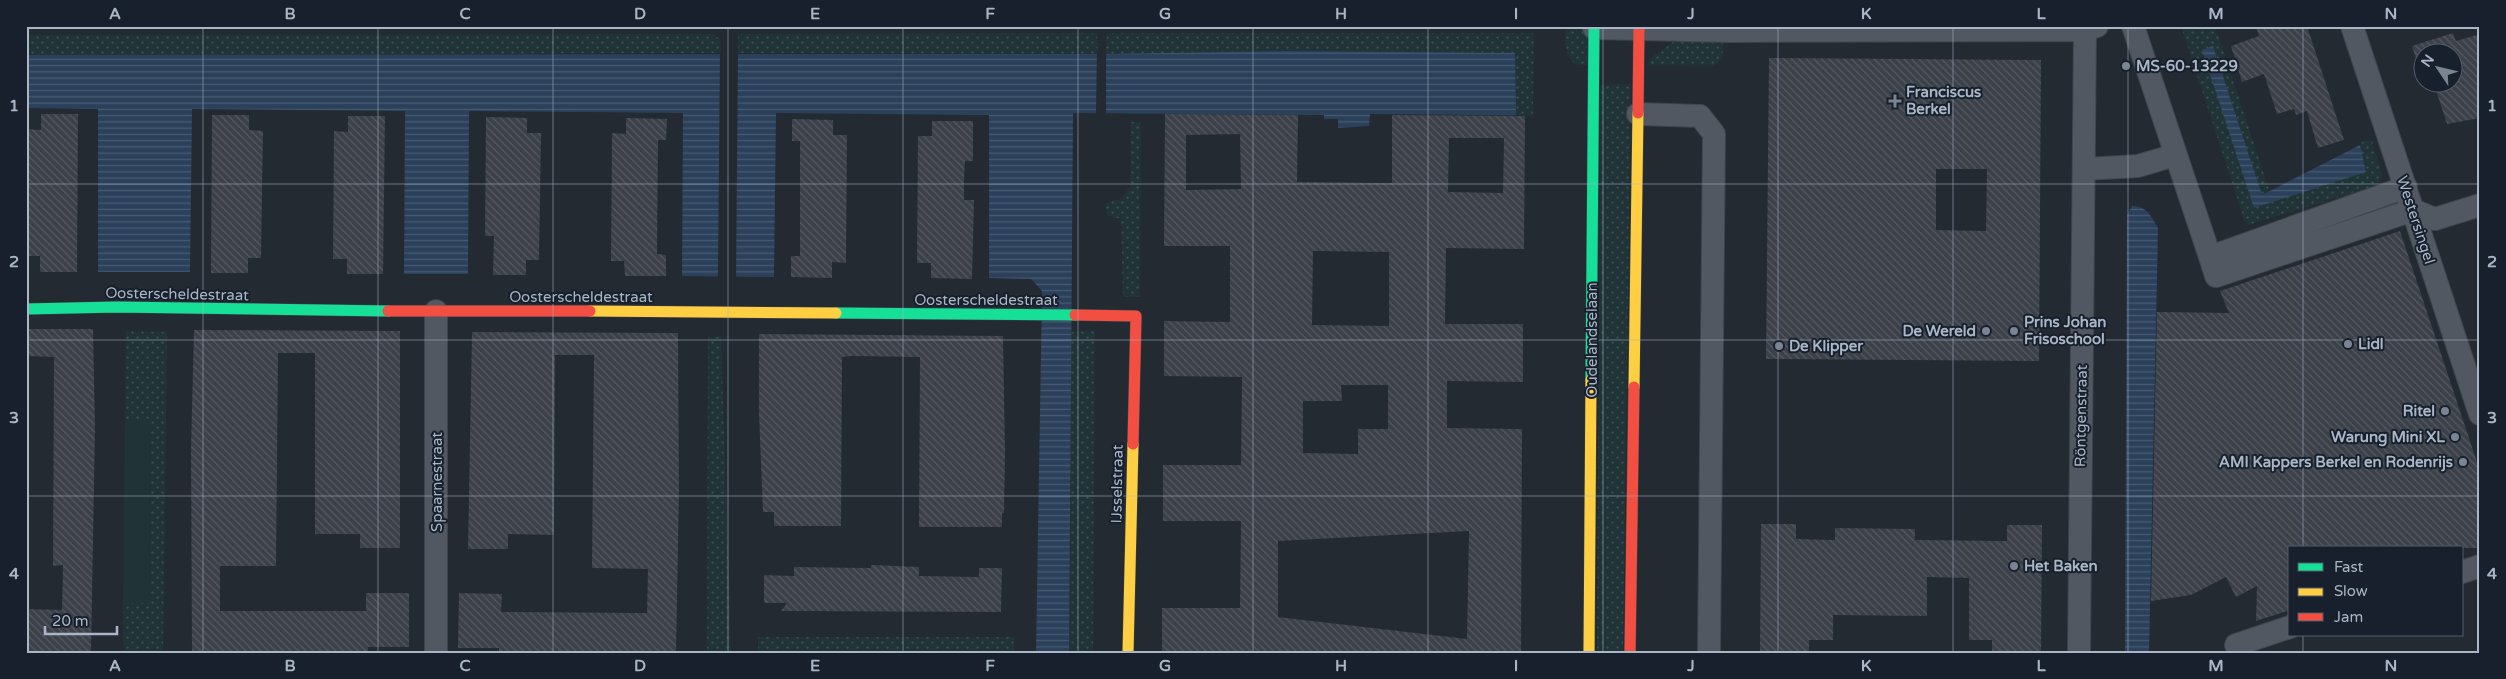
<svg xmlns="http://www.w3.org/2000/svg" width="2506" height="679" viewBox="0 0 2506 679" font-family="'Varela Round',sans-serif">
	<style>
		.grass { fill: url(#grass-dots) }
		.park { fill: #203438 }
		.water { fill: url(#water-rules) }
		.pier { fill: #232a32 }
		.building { fill: url(#building-back-hatch); fill-rule: evenodd }
		.lines { fill: none; stroke-linecap: round; stroke-linejoin: round }
		.street-casing { stroke: #3f444a; stroke-width: 24 }
		.fast-casing { stroke: #3f444a; stroke-width: 12 }
		.slow-casing { stroke: #3f444a; stroke-width: 12 }
		.jam-casing { stroke: #3f444a; stroke-width: 12 }
		.street { stroke: #525861; stroke-width: 22 }
		.fast { stroke: #16e098; stroke-width: 11 }
		.slow { stroke: #ffcf43; stroke-width: 11 }
		.jam { stroke: #f24e42; stroke-width: 11 }
		.grid { fill: none; stroke: #aab5c6; stroke-width: 1; stroke-opacity: 0.55 }
		.poi-dot { fill: #7b8492; stroke: #17202c; stroke-width: 2 }
		.labels { text-anchor: middle; dominant-baseline: central; stroke-width: 4; stroke-linejoin: round; paint-order: stroke }
		.poi-label { font-size: 15px; font-weight: bold; fill: #aab5c6; stroke: #17202c; text-anchor: start }
		.street-label { font-size: 15px; fill: #aab5c6; stroke: #17202c }
		.neatline { fill: none; stroke: #aab5c6; stroke-width: 2 }
		.grid-label { font-size: 16px; text-anchor: middle; font-weight: bold; fill: #aab5c6 }
	</style>
	<defs>
		<pattern id="grass-dots" width="8" height="8" patternUnits="userSpaceOnUse" patternTransform="scale(1.25)"><rect width="8" height="8" fill="#203438"/><path d="M2 2h.1M6 6h.1" fill="none" stroke="#3e4f53" stroke-width="1.8" stroke-linecap="round"/></pattern>
		<pattern id="water-rules" width="6" height="5" patternUnits="userSpaceOnUse" patternTransform="scale(1.25)"><rect width="6" height="5" fill="#2b415b"/><path d="M0 2.5h6" fill="none" stroke="#475a71"/></pattern>
		<pattern id="building-back-hatch" width="6" height="6" patternUnits="userSpaceOnUse" patternTransform="scale(1.25)"><rect width="6" height="6" fill="#3b4049"/><path d="M-1 5l2 2M0 0l6 6M5-1l2 2" fill="none" stroke="#555962"/></pattern>
	</defs>
	<rect width="100%" height="100%" fill="#232a32"/>
	<!-- grass -->
	<path class="grass" d="M1566,26H1587V65H1576C1563,54 1565,42 1566,26Z
		M2181,26H2215L2270,192L2262,196L2213,46L2203,50L2254,208L2366,172L2360,145L2364,140L2372,141L2382,175L2381,181L2374,186L2249,225L2245,222Z
		M1097,33L1098,54L738,53V34Z
		M1107,33H1534L1533,116L1516,115L1515,53L1284,51L1105,54Z
		M714,34L720,40L721,53L26,55V35Z
		M1676,40L1723,41C1723,52 1724,60 1713,66L1647,65L1652,57Z
		M1631,84L1623,653H1597L1600,85Z
		M1131,122H1141L1140,297H1123L1121,219L1106,215V203L1121,199L1130,187Z
		M1095,330L1093,653H1069L1071,332Z
		M126,331L167,332L163,653H124L123,603H149L150,422L125,421Z
		M708,337H721L731,653H707Z
		M758,637H1014V653H758Z"/>
	<!-- park -->
	<path class="park" d="M125,421H150L149,603H123Z"/>
	<!-- water -->
	<path class="water" d="M2213,46L2262,195L2360,145L2366,172L2254,208L2202,50Z
		M1284,51L1515,53L1516,115L1370,114L1369,126L1338,128V119H1324V115L1073,113L1069,653H1036L1042,291L1031,279L989,278V115L776,113L774,277L682,276L683,113L469,111L468,274H404L405,111L192,109L190,272H98V109L26,108V55L1105,54Z
		M2132,206C2147,206 2151,216 2158,228L2149,653H2125L2127,215Z"/>
	<!-- pier -->
	<path class="pier" d="M720,51H738L736,279H718Z
		M1097,51H1106V115H1096Z"/>
	<!-- building -->
	<path class="building" d="M2256,26H2307L2344,140L2318,148L2307,111L2296,115L2294,109L2277,114L2264,74L2242,82L2231,46L2259,36Z
		M2453,33L2456,41L2480,34V118L2447,124L2434,84L2425,87L2412,46ZM2424,52H2454V82H2424Z
		M1769,58L2041,60L2039,361L1766,359ZM1936,169H1987L1986,231L1936,230Z
		M41,114H78L77,272H40V256H26L27,129L41,130Z
		M1165,114L1298,115L1297,182L1392,183V115L1525,116L1524,249L1446,248L1445,324H1523V382L1447,381V428L1522,429L1521,653H1162V608H1240L1241,521H1163V465H1241L1242,377L1164,376V321L1230,322V246H1164ZM1240,134L1241,189L1186,190V135ZM1449,138H1504L1503,193L1448,192ZM1313,251L1389,252V326L1312,325ZM1341,385H1388V429H1358V454L1303,453V401H1342ZM1469,531L1467,639L1278,617V541Z
		M212,115H249V130L263,131L261,258H248V273H211Z
		M348,116H385L383,274H347V259H333L334,131L348,132Z
		M486,117L527,118V133H541L539,260H526V275H493L494,236H485Z
		M626,118L667,119L666,140H658L657,254L666,255V276H625L624,261H611L612,133L626,134Z
		M792,119L833,120V135H847L846,263L832,262V278L791,277V256H800V141H792Z
		M932,121H973V161H965L964,180V200H974L972,279L931,278V263H917L918,136H932Z
		M2400,231L2480,471V548H2290V610L2256,621L2257,586L2236,597L2226,577L2191,595L2151,601L2157,312L2229,313L2220,291Z
		M26,329H93L95,428L91,653H26V609L62,610L63,565L53,566L54,357L26,356Z
		M194,330L400,331V548H360V534H315V353H278L276,566H220V611H366V593H409V647H368V653H192L191,448Z
		M472,332L678,333L679,490L676,653H499V648H458L459,593L502,594L501,612L647,613L648,569L592,568L594,355H555L554,535L508,534V549H468Z
		M759,334L1003,336L1005,454L1004,513H1002V527H919L920,357L851,356L842,357L841,526H774V512H763L759,414Z
		M1761,524H1796V539L1835,540V528L1915,529V540L2007,541V525H2042L2041,653H1992V640H1969V578L1927,577V616L1833,615V640H1809V653H1760Z
		M871,565L919,567V576L979,577V568H1002L1001,612L781,611L787,603H764V575L794,576V567L871,568Z"/>
	<g class="lines">
		<!-- street casing -->
		<g class="street-casing">
			<path id="street" d="M2133,26L2210,257L2406,187
				M2352,26L2480,414
				M1594,28L1730,31L2085,30L2097,26
				M1638,114L1700,116L1714,134L1709,653
				M2084,169L2138,166L2175,155
				M2413,210L2435,219L2480,205
				M2210,257L2216,276L2413,210
				M436,311V653
				M2462,572L2480,566
				M2236,645L2290,627
				M2079,653L2085,30"/>
		</g>
		<!-- fast casing -->
		<g class="fast-casing">
			<path id="fast" d="M26,309L117,307L388,311
				M836,313L1075,315
				M1591,380L1594,26"/>
		</g>
		<!-- slow casing -->
		<g class="slow-casing">
			<path id="slow" d="M590,311L836,313
				M1634,387L1638,113
				M1128,653L1133,444
				M1589,653L1591,380"/>
		</g>
		<!-- jam casing -->
		<g class="jam-casing">
			<path id="jam" d="M1638,113L1639,26
				M388,311H590
				M1075,315L1136,316L1133,444
				M1630,653L1634,387"/>
		</g>
		<!-- street -->
		<use href="#street" class="street"/>
		<!-- fast -->
		<use href="#fast" class="fast"/>
		<!-- slow -->
		<use href="#slow" class="slow"/>
		<!-- jam -->
		<use href="#jam" class="jam"/>
	</g>
	<!-- grid -->
	<path class="grid" d="M203,26V653M378,26V653M553,26V653M728,26V653M903,26V653M1078,26V653M1253,26V653M1428,26V653M1603,26V653M1778,26V653M1953,26V653M2128,26V653M2303,26V548M26,184H2480M26,340H2480M26,496H2480M2303,635V653"/>
	<!-- markers -->
	<g class="poi-dot">
		<circle cx="2126" cy="66" r="5"/>
		<path d="M1892.5 93.5h5v5h5v5h-5v5h-5v-5h-5v-5h5z"/>
		<circle cx="1986" cy="331" r="5"/>
		<circle cx="2014" cy="331" r="5"/>
		<circle cx="2348" cy="344" r="5"/>
		<circle cx="1779" cy="346" r="5"/>
		<circle cx="2445" cy="411" r="5"/>
		<circle cx="2455" cy="437" r="5"/>
		<circle cx="2463" cy="462" r="5"/>
		<circle cx="2014" cy="566" r="5"/>
	</g>
	<g class="labels">
		<!-- poi labels -->
		<g class="poi-label">
			<text x="2136" y="66">MS-60-13229</text>
			<text x="1906" y="92">Franciscus<tspan x="1906" dy="17">Berkel</tspan></text>
			<text x="2024" y="322">Prins Johan<tspan x="2024" dy="17">Frisoschool</tspan></text>
			<text x="1976" y="331" text-anchor="end">De Wereld</text>
			<text x="2358" y="344">Lidl</text>
			<text x="1789" y="346">De Klipper</text>
			<text x="2435" y="411" text-anchor="end">Ritel</text>
			<text x="2445" y="437" text-anchor="end">Warung Mini XL</text>
			<text x="2453" y="462" text-anchor="end">AMI Kappers Berkel en Rodenrijs</text>
			<text x="2024" y="566">Het Baken</text>
		</g>
		<!-- street labels -->
		<g class="street-label">
			<text transform="translate(2416 220) rotate(72)">Westersingel</text>
			<text transform="translate(177 294) rotate(1)">Oosterscheldestraat</text>
			<text x="581" y="297">Oosterscheldestraat</text>
			<text x="986" y="300">Oosterscheldestraat</text>
			<text transform="translate(1592 340) rotate(-90)">Oudelandselaan</text>
			<text transform="translate(2081 416) rotate(-89)">Röntgenstraat</text>
			<text transform="translate(437 482) rotate(-90)">Spaarnestraat</text>
			<text transform="translate(1117 484) rotate(-89)">IJsselstraat</text>
		</g>
	</g>
	<!-- border -->
	<rect width="2506" height="679" fill="none" stroke="#17202c" stroke-width="55"/>
	<!-- legend -->
	<rect x="2288" y="546" width="175" height="90" fill="#17202c" stroke="#525c6a"/>
	<rect x="2298" y="563" width="25" height="8" fill="#16e098" stroke="#525c6a"/>
	<text x="2334" y="572" font-size="15" fill="#aab5c6">Fast</text>
	<rect x="2298" y="588" width="25" height="8" fill="#ffcf43" stroke="#525c6a"/>
	<text x="2334" y="596" font-size="15" fill="#aab5c6">Slow</text>
	<rect x="2298" y="613" width="25" height="8" fill="#f24e42" stroke="#525c6a"/>
	<text x="2334" y="622" font-size="15" fill="#aab5c6">Jam</text>
	<!-- north arrow -->
	<g transform="translate(2438 68) rotate(305)"><circle r="24" fill="#17202c" stroke="#525c6a"/>
	<path d="M0-4L9 19L0 12L-9 19Z" fill="#7b8492"/>
	<text y="-8" font-size="14" font-weight="bold" text-anchor="middle" fill="#aab5c6">N</text>
	</g>
	<!-- scale -->
	<path d="M45 626v8h72v-8" fill="none" stroke="#aab5c6" stroke-width="2.5"/>
	<text x="52" y="626" font-size="15" fill="#aab5c6" stroke="#17202c" stroke-width="4" paint-order="stroke">20 m</text>
	<rect x="28" y="28" width="2450" height="624" class="neatline"/>
	<g class="grid-label">
		<text x="115" y="19">A</text>
		<text x="290" y="19">B</text>
		<text x="465" y="19">C</text>
		<text x="640" y="19">D</text>
		<text x="815" y="19">E</text>
		<text x="990" y="19">F</text>
		<text x="1165" y="19">G</text>
		<text x="1341" y="19">H</text>
		<text x="1516" y="19">I</text>
		<text x="1691" y="19">J</text>
		<text x="1866" y="19">K</text>
		<text x="2041" y="19">L</text>
		<text x="2216" y="19">M</text>
		<text x="2391" y="19">N</text>
		<text x="14" y="111">1</text>
		<text x="2492" y="111">1</text>
		<text x="14" y="267">2</text>
		<text x="2492" y="267">2</text>
		<text x="14" y="423">3</text>
		<text x="2492" y="423">3</text>
		<text x="14" y="579">4</text>
		<text x="2492" y="579">4</text>
		<text x="115" y="671">A</text>
		<text x="290" y="671">B</text>
		<text x="465" y="671">C</text>
		<text x="640" y="671">D</text>
		<text x="815" y="671">E</text>
		<text x="990" y="671">F</text>
		<text x="1165" y="671">G</text>
		<text x="1341" y="671">H</text>
		<text x="1516" y="671">I</text>
		<text x="1691" y="671">J</text>
		<text x="1866" y="671">K</text>
		<text x="2041" y="671">L</text>
		<text x="2216" y="671">M</text>
		<text x="2391" y="671">N</text>
	</g>
</svg>
